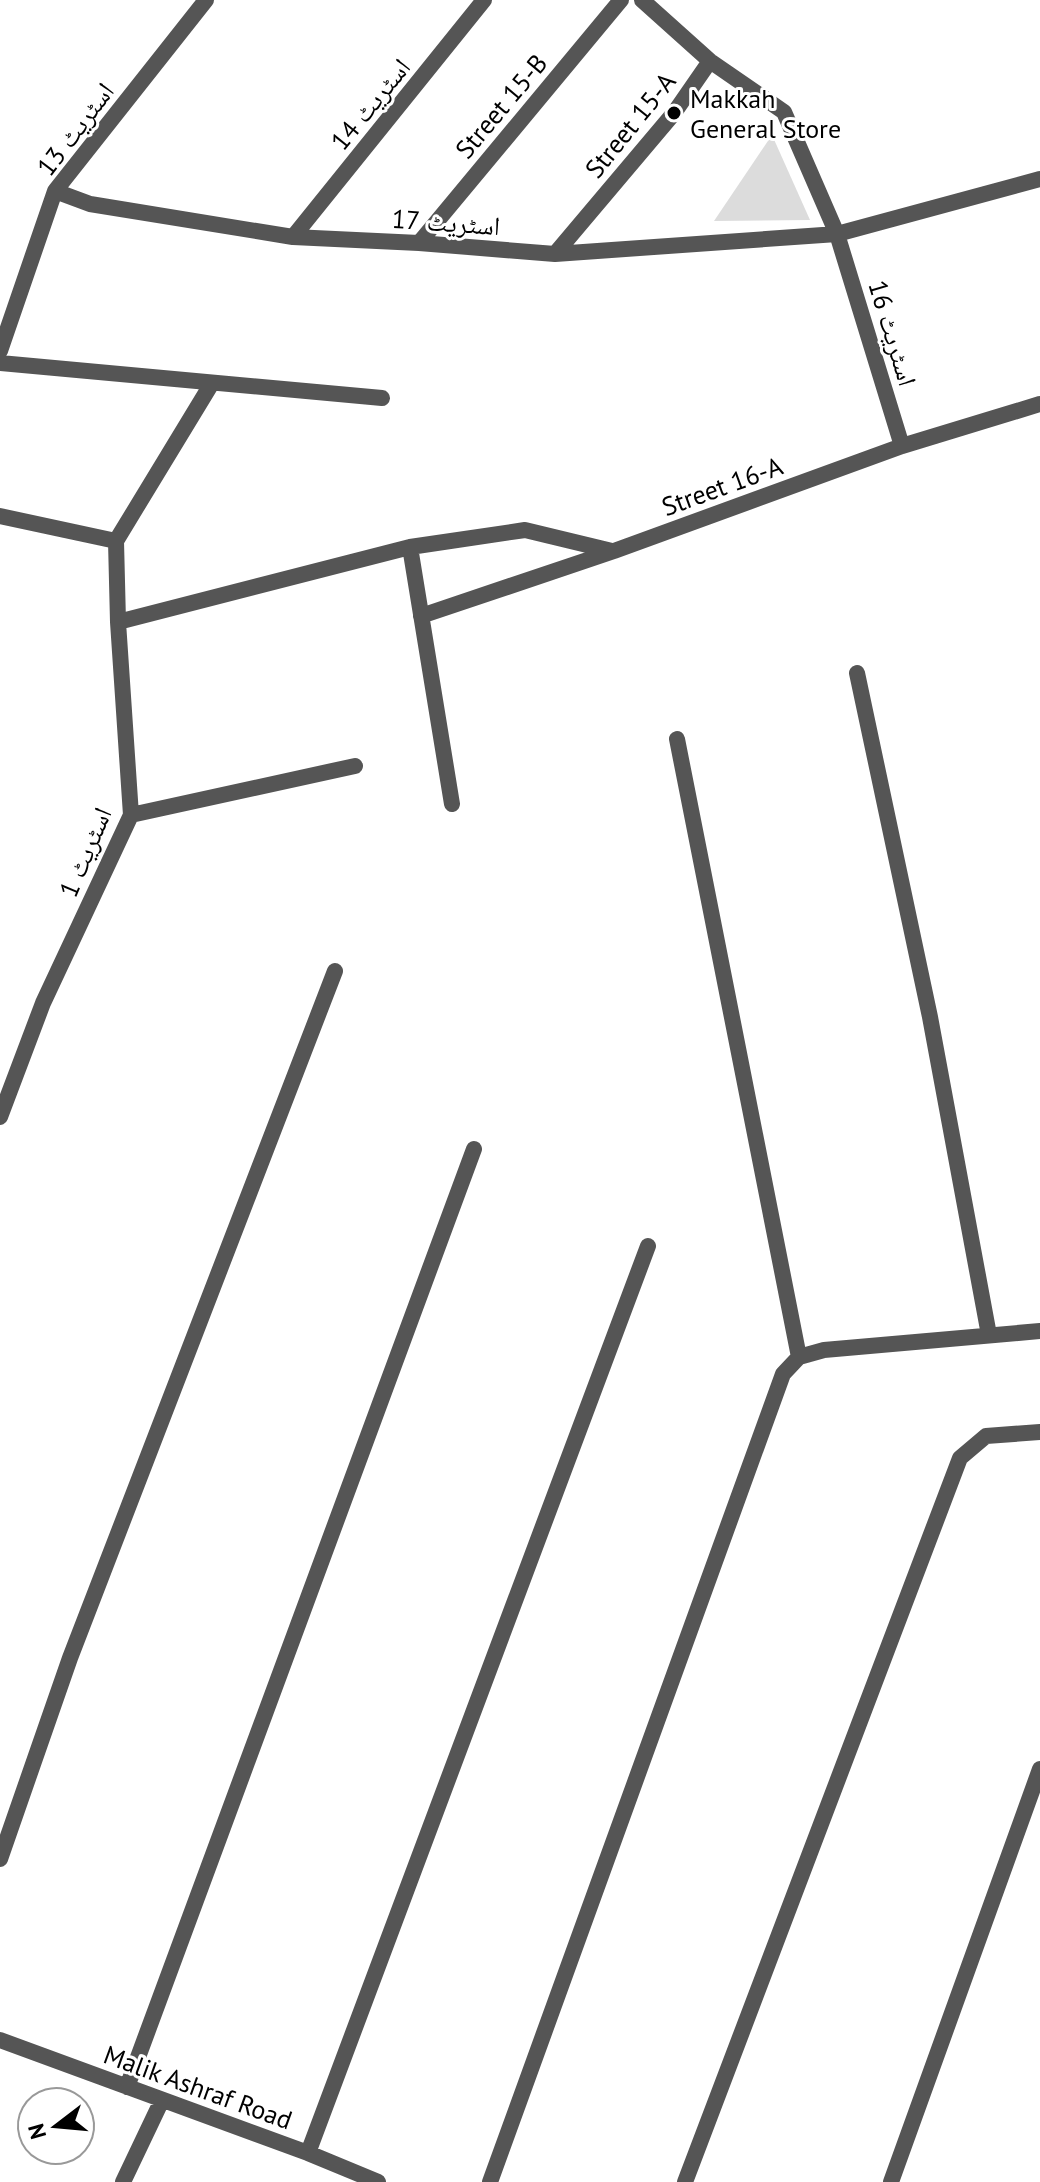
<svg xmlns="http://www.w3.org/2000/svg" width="1040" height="2182" viewBox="0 0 1040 2182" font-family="'PT Sans','Noto Naskh Arabic',sans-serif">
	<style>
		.green { fill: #dcdcdc }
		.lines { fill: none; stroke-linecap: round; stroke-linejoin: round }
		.minor { stroke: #555; stroke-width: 16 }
		.poi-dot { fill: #000; stroke: #fff; stroke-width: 3 }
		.labels { text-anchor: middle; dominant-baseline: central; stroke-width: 6; stroke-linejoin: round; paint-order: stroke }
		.poi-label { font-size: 26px; fill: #000; stroke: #fff; text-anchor: start }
		.street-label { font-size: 26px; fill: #000; stroke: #fff }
	</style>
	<rect width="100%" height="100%" fill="#fff"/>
	<!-- green -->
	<path class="green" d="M772,135L810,220L714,221Z"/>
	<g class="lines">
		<!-- minor -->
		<path class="minor" d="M642,0L710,61L784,112L837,234L902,446
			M55,191L90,204L293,237L419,243L555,254L837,234L1040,179
			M293,237L484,0
			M419,243L621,0
			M555,254L674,113L710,61
			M0,351L55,191L206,0
			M0,363L382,398
			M0,516L116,541
			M116,541L212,383
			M410,547L452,804
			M421,616L614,551L902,446L1040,404
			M118,622L410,547L525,530L612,551
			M857,673L930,1017L989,1335
			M677,739L799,1357
			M131,815L355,766
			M0,1117L43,1003L131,815L118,622L116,541
			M0,1859L70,1658L335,971
			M0,2040L308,2153L378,2182
			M127,2087L474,1149
			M308,2153L648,1246
			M123,2182L162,2100
			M490,2182L783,1374L799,1357L824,1350L1040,1331
			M685,2182L960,1458L986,1436L1040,1432
			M891,2182L1040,1769"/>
	</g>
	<!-- markers -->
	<circle class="poi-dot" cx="674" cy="113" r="8"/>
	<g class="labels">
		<!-- poi labels -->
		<g class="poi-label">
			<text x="690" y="98">Makkah<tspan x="690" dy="30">General Store</tspan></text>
		</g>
		<!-- street labels -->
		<g class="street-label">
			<text transform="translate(370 104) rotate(-51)">اسٹریٹ 14</text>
			<text transform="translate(501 106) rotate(-50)">Street 15-B</text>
			<text transform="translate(630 125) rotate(-51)">Street 15-A</text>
			<text transform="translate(75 129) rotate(-53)">اسٹریٹ 13</text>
			<text transform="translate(446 222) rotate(4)">اسٹریٹ 17</text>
			<text transform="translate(893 333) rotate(73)">اسٹریٹ 16</text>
			<text transform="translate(722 486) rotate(-20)">Street 16-A</text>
			<text transform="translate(85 852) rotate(-67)">اسٹریٹ 1</text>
			<text transform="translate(198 2087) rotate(20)">Malik Ashraf Road</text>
		</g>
	</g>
	<!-- north arrow -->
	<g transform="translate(56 2126) rotate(254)"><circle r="38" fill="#ffffff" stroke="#999999" stroke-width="2"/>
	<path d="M0-6L14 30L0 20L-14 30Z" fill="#000000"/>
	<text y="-12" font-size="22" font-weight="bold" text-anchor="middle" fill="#000000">N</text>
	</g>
</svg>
